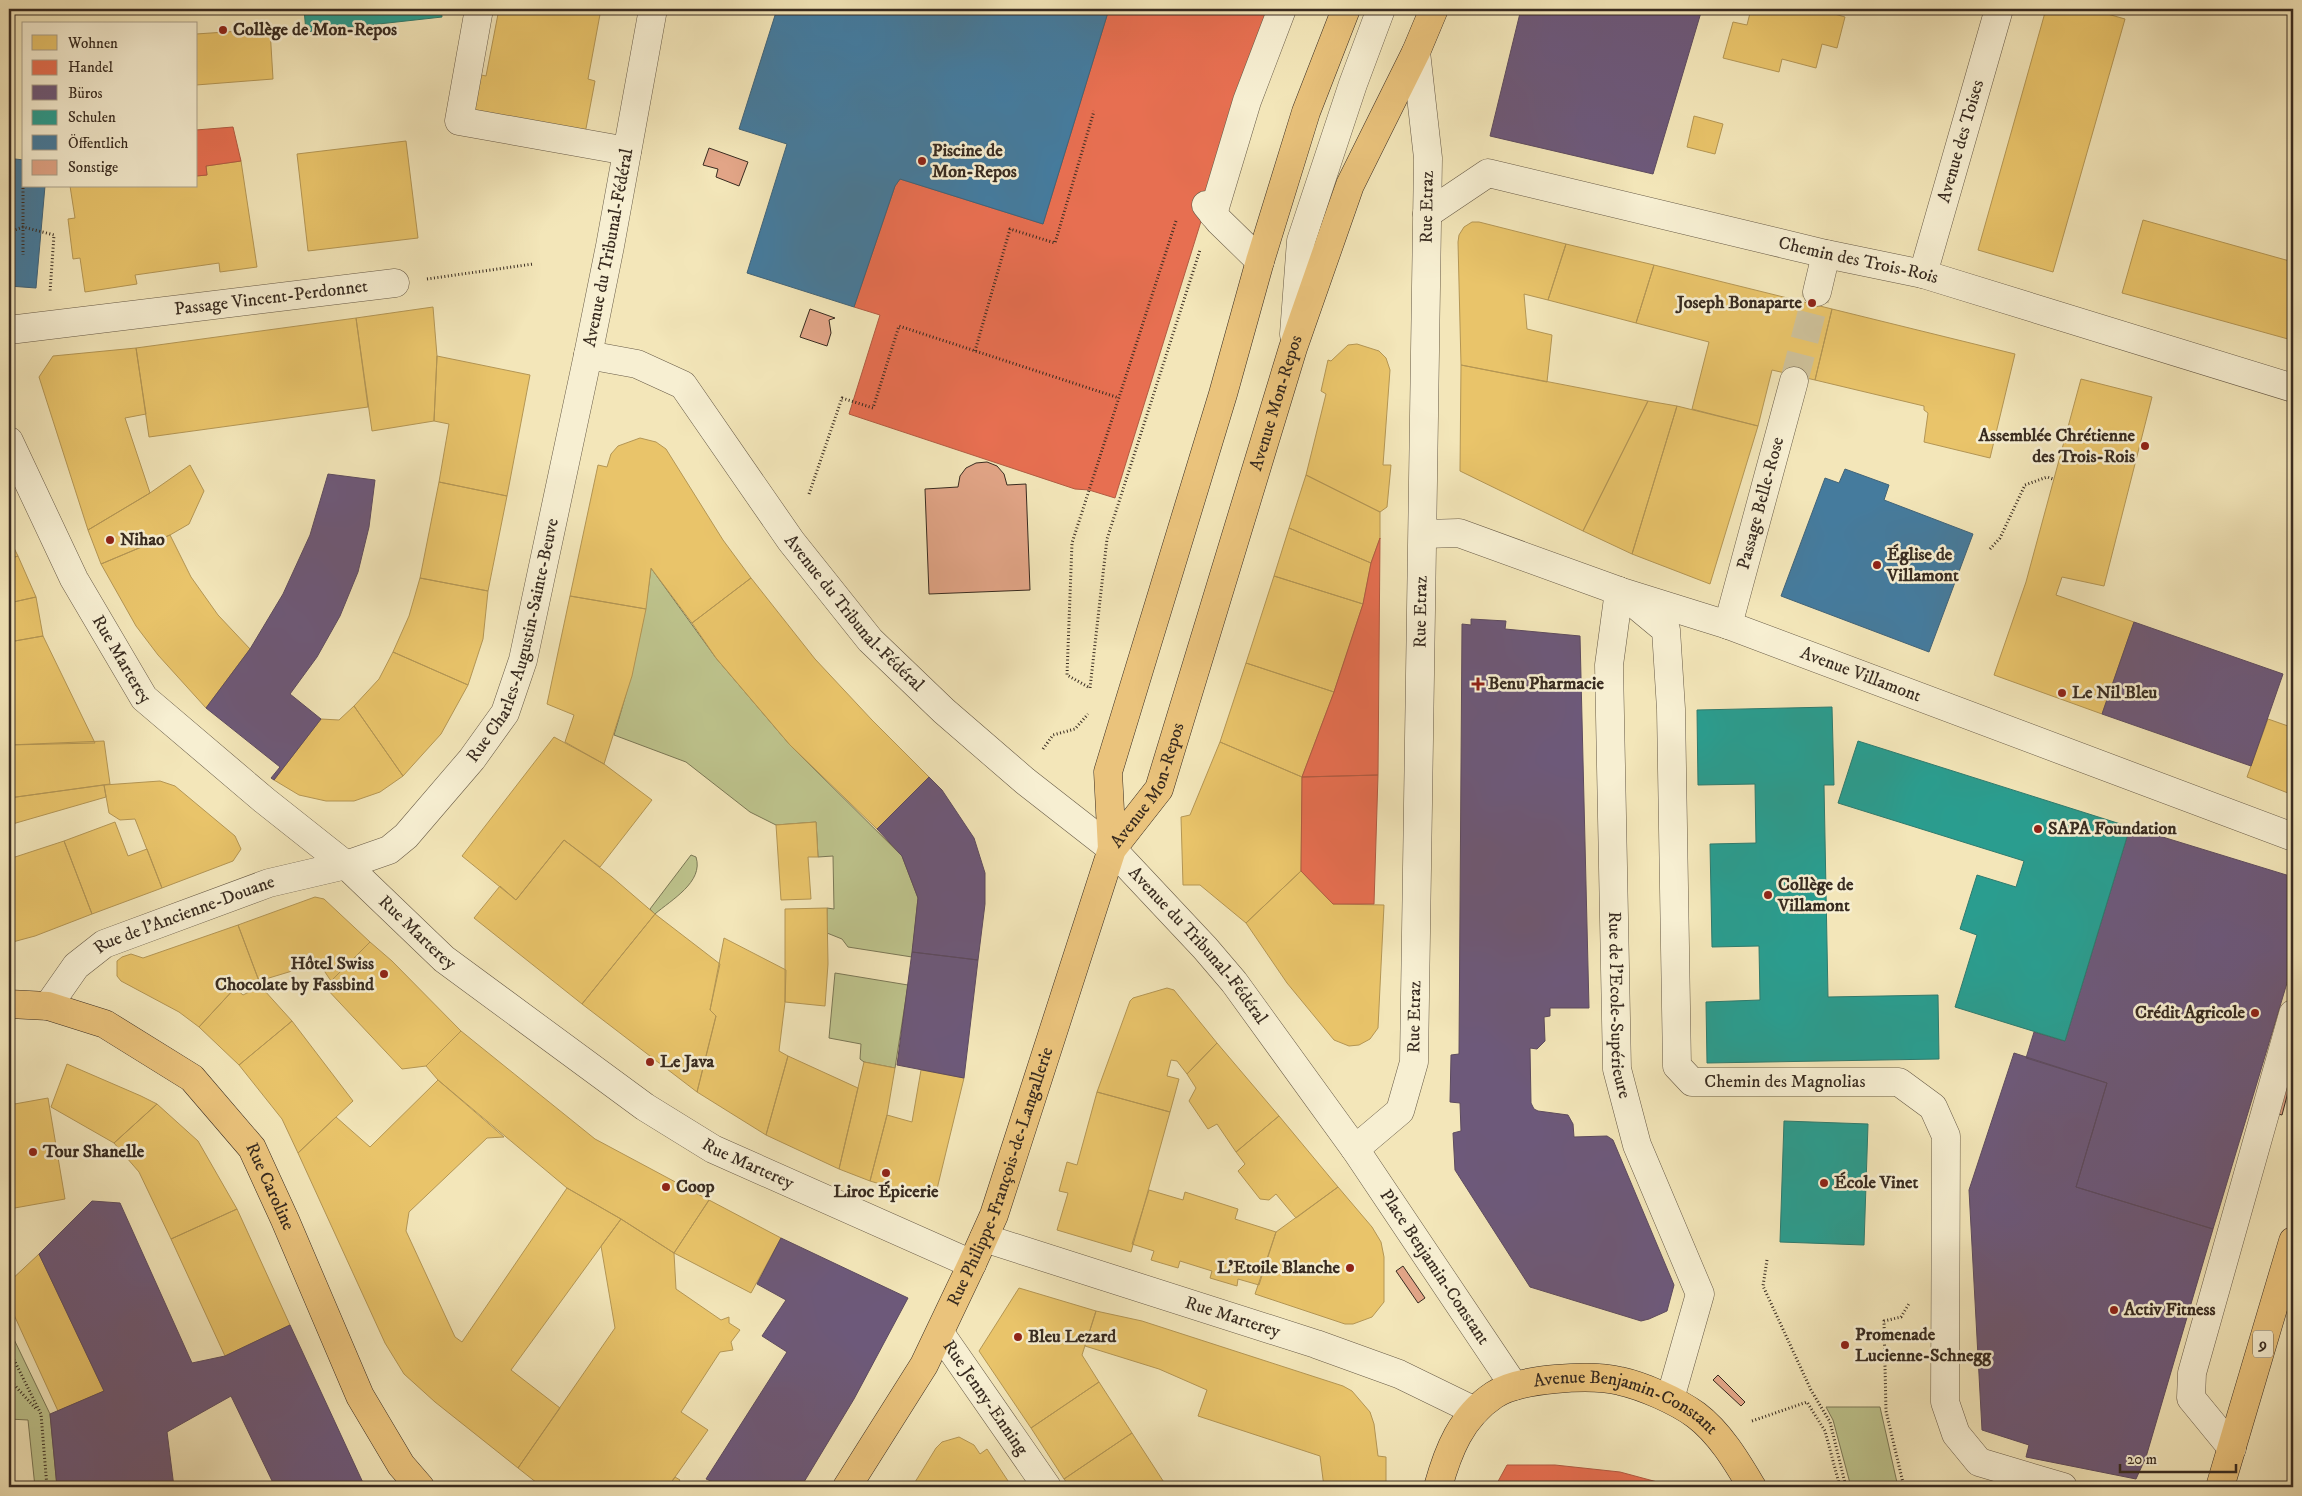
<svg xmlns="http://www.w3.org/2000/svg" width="2302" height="1496" viewBox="0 0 2302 1496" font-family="'IM FELL DW Pica',serif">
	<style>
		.green { fill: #bec48d; stroke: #7b7856 }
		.homes { fill: #e9c46a; stroke: #b49654 }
		.shops { fill: #e76f51; stroke: #b25b42 }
		.offices { fill: #6d597a; stroke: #5d4b5f }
		.schools { fill: #2a9d8f; stroke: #2e7b6e }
		.public { fill: #457b9d; stroke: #416378 }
		.building { fill: #e2a587; stroke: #382b20 }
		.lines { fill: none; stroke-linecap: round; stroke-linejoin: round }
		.minor-tunnel { stroke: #cec19a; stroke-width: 28; stroke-dasharray: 28 14; stroke-linecap: butt }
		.minor-casing { stroke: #675a46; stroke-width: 29 }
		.major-casing { stroke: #382b20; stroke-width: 29 }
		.path { stroke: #382b20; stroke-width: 3; stroke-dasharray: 1 2.5; stroke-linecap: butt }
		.minor { stroke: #f7efd2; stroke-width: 28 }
		.major { stroke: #eac37c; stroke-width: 28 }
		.poi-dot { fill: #8f2418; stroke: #f7efd2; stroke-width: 2 }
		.labels { text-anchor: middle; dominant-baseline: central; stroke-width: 5; stroke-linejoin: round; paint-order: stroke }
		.shield { fill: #f7efd2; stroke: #716655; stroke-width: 1 }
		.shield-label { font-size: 16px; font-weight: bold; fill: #382b20 }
		.poi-label { font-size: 18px; font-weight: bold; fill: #382b20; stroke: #f7efd2; text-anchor: start }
		.street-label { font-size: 18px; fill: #382b20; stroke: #f7efd2 }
	</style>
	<rect width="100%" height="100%" fill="#f3e6b9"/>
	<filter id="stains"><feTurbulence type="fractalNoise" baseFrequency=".004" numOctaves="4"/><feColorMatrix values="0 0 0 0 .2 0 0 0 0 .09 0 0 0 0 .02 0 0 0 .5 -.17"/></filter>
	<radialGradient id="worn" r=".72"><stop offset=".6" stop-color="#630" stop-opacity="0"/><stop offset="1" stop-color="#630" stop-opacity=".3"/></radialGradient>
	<!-- green -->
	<path class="green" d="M651,568L716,658L790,745L902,856L918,898L912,957L848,947L842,939L827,933V908L834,909L833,856L818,857L816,822L776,825L750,812L686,762L614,735C631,680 644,626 651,568Z
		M691,855L696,857C704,882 671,900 655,914L650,909Z
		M835,973L908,985L895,1068L864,1062L860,1059L861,1044L829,1038Z
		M9,1329L50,1414L57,1487H35L28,1420L9,1419Z
		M1826,1407H1880L1898,1487H1851L1833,1420Z"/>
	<!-- homes -->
	<path class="homes" d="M499,9H601L588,79L595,81L584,139L469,115L477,74L486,76Z
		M1751,9H1832L1831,13L1845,17L1837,48L1822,44L1816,68L1782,59L1779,72L1723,58L1733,22L1747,25Z
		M2046,9H2090L2125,19L2053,272L1978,250Z
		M270,29L273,79L196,85V34Z
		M1694,116L1723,124L1715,154L1687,147Z
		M406,141L418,238L308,251L297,154Z
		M241,161L257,267L220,272L219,263L135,275L137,284L85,292L80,258L73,259L68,219L75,218L70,186H196V176L207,175L206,166Z
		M2143,220L2293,262V318L2288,339L2122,293Z
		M1472,222H1479L1566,244L1548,300L1524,294L1527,329L1552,335L1547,382L1461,365L1458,242L1459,235L1464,227Z
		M1566,244L1654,265L1636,323L1548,300Z
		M1654,265L1832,309L1815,380L1772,370L1758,426L1692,409L1709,342L1636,323Z
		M433,307L437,356L434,421L372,431L356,318Z
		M1832,309L2015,354L1990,458L1924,442L1928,413L1924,410V406L1815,380Z
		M356,318L368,407L149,437L136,348Z
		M1357,344L1379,351L1386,358L1390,370L1383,465H1391L1387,507L1380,512L1306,475L1326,394L1321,391L1328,360L1331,361L1348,345Z
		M136,348L146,414L125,418L150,493L88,530L39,377L53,356Z
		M437,356L530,375L507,496L439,482L449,424L434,421Z
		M1461,365L1648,401L1583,531L1460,471Z
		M2081,379L2152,397L2104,586L2062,577L2056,595L2134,622L2102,714L1994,675L2026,582Z
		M1648,401L1677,406L1632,554L1583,531Z
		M1677,406L1758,426L1710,584L1632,554Z
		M640,438L656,442L666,449L723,540L751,578L692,623L651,568L646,609L570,596L598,465L607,467L611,454L618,446Z
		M190,465L204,491L189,524L170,535L101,564L88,530L150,493Z
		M1306,475L1380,512V538L1371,563L1289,528Z
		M439,482L507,496L488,591L420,578Z
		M1289,528L1371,563L1363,604L1274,576Z
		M170,535L191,577L218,615L250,649L206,708L158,655L136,626L101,564Z
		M9,538L18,556L9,559Z
		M18,556L36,597L9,603V559Z
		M1274,576L1363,604L1334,692L1246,663Z
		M420,578L488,591L483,639L468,685L393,652L409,616Z
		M751,578L815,659L872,720L929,777L877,829L790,745L716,658L692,623Z
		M570,596L646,609L632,676L604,764L565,742L574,715L547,704Z
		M36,597L43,636L9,642V603Z
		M43,636L95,743L9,745V642Z
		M393,652L468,685L441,734L403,776L354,706L379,679Z
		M1246,663L1334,692L1302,777L1220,742Z
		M354,706L403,776L380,792L354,801H326L299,795L274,780L321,719L339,720Z
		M2293,713V795L2247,777L2268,719L2288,726Z
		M554,737L604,764L652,800L600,867L564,840L516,900L462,856Z
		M104,741L110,784L9,798V745Z
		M1220,742L1302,777L1301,871L1246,923L1200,885H1183L1181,817L1190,815Z
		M160,781L175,786L235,836L241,849L233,861L162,888L135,819L120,820L109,813L104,785Z
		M104,785L106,797L9,825V798Z
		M115,822L128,856L147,849L162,888L92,914L64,841Z
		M816,822L818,857H808L811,899L781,900L776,825Z
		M564,840L612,877L655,914L582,1004L474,918L500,886L516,900Z
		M64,841L92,914L35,936L9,943V859Z
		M1301,871L1333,904L1384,905L1378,1028L1370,1039L1359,1045L1349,1046L1334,1040L1287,983L1246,923Z
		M315,897L324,899L370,942L331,981L323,969L303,964L302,968L259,981L238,925Z
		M827,908L828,964L825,1006L785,1002V909Z
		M655,914L720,964L710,1010L716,1016L697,1092L582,1004Z
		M238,925L259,981L245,983L235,988L199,1027L179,1012L121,981L117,976V961L122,957L131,954L143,958Z
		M724,938L786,970L785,1002L779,1051L788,1056L766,1135L697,1092L716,1016L710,1010Z
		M370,942L392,961L461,1031L426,1066L402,1069L325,987Z
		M235,988L243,995L249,992L264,990L292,1021L239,1065L199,1027Z
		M1167,988L1174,990L1217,1043L1187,1074L1177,1061L1171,1060L1167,1076L1179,1079L1170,1112L1097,1092L1130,1001L1133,998Z
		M292,1021L353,1101L298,1153L282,1119L239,1065Z
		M461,1031L595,1139L709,1200L674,1253L621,1219L567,1188L438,1080L426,1066Z
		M1217,1043L1279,1116L1236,1152L1217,1124L1208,1129L1189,1101L1196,1088L1187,1074Z
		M788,1056L858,1088L839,1169L766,1135Z
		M864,1062L895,1068L887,1115L870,1181L839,1169Z
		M67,1064L141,1096L157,1104L114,1143L51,1107Z
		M921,1070L964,1078L937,1189L920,1196L870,1181L887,1115L912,1122Z
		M438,1080L504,1137L487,1138L409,1212L406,1231L455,1337L462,1342L567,1188L621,1219L511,1370L560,1408L518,1468L435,1402L404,1374L385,1343L298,1153L336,1117L370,1147Z
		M1097,1092L1170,1112L1131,1252L1057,1230L1068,1193L1059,1191L1067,1162L1077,1165Z
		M48,1098L65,1199L9,1209V1105Z
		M157,1104L198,1141L237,1209L171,1239L139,1172L114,1143Z
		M1279,1116L1338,1187L1296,1218L1276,1194L1269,1200L1260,1199L1238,1171L1245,1164L1236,1152Z
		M1338,1187L1372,1227L1381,1242L1384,1257V1302L1372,1317L1353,1324H1345L1255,1294L1276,1232Z
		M1149,1190L1183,1200L1185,1192L1238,1209L1235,1219L1276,1232L1259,1285L1238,1279L1237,1286L1210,1278L1212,1271L1180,1261L1178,1268L1151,1260L1154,1251L1132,1244Z
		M709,1200L781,1238L751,1293L674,1253Z
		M237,1209L290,1325L225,1356L171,1239Z
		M621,1219L674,1253L676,1289L721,1320L729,1317V1323L740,1330L731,1342L733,1350L720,1352L681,1412L708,1430L668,1487H542L518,1468L615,1328L601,1246Z
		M39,1254L104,1391L58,1411L9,1304V1282Z
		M1019,1288L1096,1311L1082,1355L1099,1382L1031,1428L979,1351Z
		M1096,1311L1142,1321L1343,1386L1352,1391L1370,1412L1374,1424L1378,1456L1386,1457V1487H1324L1320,1456L1198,1416L1207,1390L1159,1369L1085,1346Z
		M1099,1382L1132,1433L1064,1479L1031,1428Z
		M1132,1433L1167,1487H1070L1064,1479Z
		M959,1437L974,1445L980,1454L987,1449L1012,1487H912L936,1448L942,1442Z
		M675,1477L680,1480L676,1487H668Z
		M713,1482L761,1485L764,1487H713Z"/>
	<!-- shops -->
	<path class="shops" d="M1109,9H1267L1115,498L1089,490L1075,489L849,414L880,315L854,307L895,186L900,179L1043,224Z
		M233,127L241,161L206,166L207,175L196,176V130Z
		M1380,538L1378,775L1302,777L1334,692L1363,604L1371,563Z
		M1378,775L1374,904H1333L1301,871L1302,777Z
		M1507,1465H1555L1620,1472L1676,1487H1495Z"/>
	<!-- offices -->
	<path class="offices" d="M1521,9H1702L1653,174L1490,136Z
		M328,474L375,480L369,527L358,572L340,616L317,657L290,694L321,719L274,780L271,778L280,767L206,708L250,649L283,594L310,535Z
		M1471,619L1506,621L1505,629L1580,636L1589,1008H1550V1016L1544,1017L1545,1041L1537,1049L1530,1048L1531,1103L1534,1109L1538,1111L1568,1115L1573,1124L1574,1137L1607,1136L1613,1140L1674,1285L1667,1311L1649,1319L1641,1321L1530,1287L1455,1170L1453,1133L1461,1131L1460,1103L1450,1102L1451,1055L1459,1054L1462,624L1471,625Z
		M2134,622L2283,674L2251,766L2102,714Z
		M929,777L942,790L974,838L985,873V904L978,960L912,952L918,898L902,856L877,829Z
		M2130,827L2293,877V963L2213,1229L2076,1187L2107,1083L2026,1058L2034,1032L2065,1041Z
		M912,952L978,960L964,1078L897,1065Z
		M2014,1053L2107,1083L2076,1187L2213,1229L2146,1457L2136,1479L2026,1457L2029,1445L1982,1430L1969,1190Z
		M92,1201L120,1203L192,1363L225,1356L290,1325L365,1487H275L231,1396L167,1432L174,1487H57L50,1414L104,1391L39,1254Z
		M781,1238L908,1298L854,1399L801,1487H764L713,1482L706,1479L787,1352L762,1336L786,1300L757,1284Z"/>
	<!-- schools -->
	<path class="schools" d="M304,9H441L442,17L306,32Z
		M1832,707L1834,785H1824L1828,997L1938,995L1939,1059L1707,1063L1706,1002L1760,1000L1759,946L1712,947L1710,844L1756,843L1755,784L1698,785L1697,710Z
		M1858,741L2130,827L2065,1041L1955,1007L1977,935L1960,929L1977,875L2016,887L2024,861L1838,803Z
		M1784,1121L1868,1124L1864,1245L1780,1242Z"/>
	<!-- public -->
	<path class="public" d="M777,9H1109L1043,224L900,179L895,186L854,307L747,273L787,144L739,129Z
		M15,159L24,160V186H45L36,288L9,286V221Z
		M1845,469L1889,485L1884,500L1973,534L1929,652L1781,596L1825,478L1839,483Z"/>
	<!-- building -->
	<path class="building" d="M709,148L748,162L739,186L716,177L718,169L703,165Z
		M810,309L835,318L829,320L831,333L827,346L800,337Z
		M987,462L997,466L1004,474L1007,485L1026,484L1030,590L929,594L925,489L958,487L960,476L966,468L976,463Z
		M2288,1069L2293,1071V1073L2282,1115L2275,1113Z
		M1403,1266L1425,1298L1418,1303L1396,1271Z
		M1718,1375L1745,1402L1741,1406L1713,1380Z"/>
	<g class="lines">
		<!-- minor-tunnel -->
		<path class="minor-tunnel" d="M1794,381L1817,292"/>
		<!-- minor casing -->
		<g class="minor-casing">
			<g id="minor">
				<path d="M479,9L459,121L627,151"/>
				<path d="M1206,205L1219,221L1260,261"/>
				<path d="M1213,214L1247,101L1282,9"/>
				<path id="s1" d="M1427,214L1488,173L1826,254L1923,274L2293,388"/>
				<path id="s2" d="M1923,274L1999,9"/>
				<path d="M1817,292L1826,254"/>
				<path id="s3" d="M9,330L395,283"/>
				<path d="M1294,334L1301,241L1353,84L1381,9"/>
				<path id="s4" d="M588,355L637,364L683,385L791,541L870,640L944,711L1025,781L1112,849L1205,948L1234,982L1355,1149L1514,1386"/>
				<path id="s5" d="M9,441L74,579L144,698L264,800L346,865L444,959L645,1107L713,1149L972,1264"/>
				<path id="s6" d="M1424,534L1459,533L1619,591L1728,625L2293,837"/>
				<path id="s7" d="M1619,591L1666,630L1671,709L1677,1066L1692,1082H1899L1933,1107L1946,1136L1945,1402L1956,1434L1979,1462L2063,1487"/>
				<path id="s8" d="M1619,591L1609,665L1617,1069L1637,1145L1700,1294L1670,1399"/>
				<path id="s9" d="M1728,625L1794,381"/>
				<path id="s10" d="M48,1006L76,966L104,944L269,883L346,865L389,850L406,836L472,759L505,713L523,660L588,355L610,246L653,9"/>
				<path id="s11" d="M1355,1149L1400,1111L1414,1062L1428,158L1416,52"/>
				<path id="s12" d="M984,1238L1316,1344L1399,1374L1475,1411"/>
				<path id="s13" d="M940,1333L1047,1487"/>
				<path d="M2232,1448L2191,1398L2192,1373L2293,1014"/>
			</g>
		</g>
		<!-- major casing -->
		<g class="major-casing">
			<g id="major">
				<path d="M1112,849L1108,772L1223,394L1260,261L1306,112L1346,9"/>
				<path id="s14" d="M9,1004L48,1006L105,1024L192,1078L252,1148L285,1220L360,1396L401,1465L420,1487"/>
				<path id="s15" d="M847,1487L924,1365L972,1264L994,1215L1112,849L1159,789L1293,348L1350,185L1416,52L1434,9"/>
				<path id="s16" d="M1438,1487C1448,1451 1461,1417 1494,1395C1519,1378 1591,1374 1620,1381C1643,1386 1677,1401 1696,1415C1720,1433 1737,1462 1752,1487"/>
				<path d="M2220,1487L2293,1241"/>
			</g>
		</g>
		<!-- path -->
		<path class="path" d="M23,188V255
			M1176,221L1072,543L1067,675L1090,688L1107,539L1200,250
			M9,232L23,227L54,235L50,292
			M427,279L533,264
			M975,351L1010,229L1055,243L1094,111
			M809,494L842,398L873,408L899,326L1119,398
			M1990,549L2000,538L2025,485L2047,477L2053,479
			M1043,749L1053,735L1075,729L1088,714
			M1767,1260L1763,1286L1811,1390L1830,1422L1846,1487
			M9,1350L41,1414L47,1487
			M9,1379L37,1410
			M1752,1421L1807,1402L1825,1431L1840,1487
			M1904,1487L1886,1411L1884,1321L1901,1317L1910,1302"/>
		<!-- minor -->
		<use href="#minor" class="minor"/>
		<!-- major -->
		<use href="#major" class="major"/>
	</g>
	<!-- markers -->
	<g class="poi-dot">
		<circle cx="223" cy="30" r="5"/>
		<circle cx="922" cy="161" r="5"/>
		<circle cx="1812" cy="303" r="5"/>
		<circle cx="2145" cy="446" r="5"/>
		<circle cx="110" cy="540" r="5"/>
		<circle cx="1877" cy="565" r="5"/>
		<path d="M1475.5 676.5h5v5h5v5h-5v5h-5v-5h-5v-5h5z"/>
		<circle cx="2062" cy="693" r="5"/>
		<circle cx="2038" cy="829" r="5"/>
		<circle cx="1768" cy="895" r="5"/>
		<circle cx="384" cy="974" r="5"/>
		<circle cx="2255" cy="1013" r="5"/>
		<circle cx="650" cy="1062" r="5"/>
		<circle cx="33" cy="1152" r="5"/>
		<circle cx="886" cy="1173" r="5"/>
		<circle cx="1824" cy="1183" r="5"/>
		<circle cx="666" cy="1187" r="5"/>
		<circle cx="1350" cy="1268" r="5"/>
		<circle cx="2114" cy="1310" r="5"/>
		<circle cx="1018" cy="1337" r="5"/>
		<circle cx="1845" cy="1345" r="5"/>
	</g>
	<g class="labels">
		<!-- shield labels -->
		<rect class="shield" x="2253" y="1330.5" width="20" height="27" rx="4"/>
		<g class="shield-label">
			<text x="2263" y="1344">9</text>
		</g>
		<!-- poi labels -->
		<g class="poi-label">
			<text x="233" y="30">Collège de Mon-Repos</text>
			<text x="932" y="151">Piscine de<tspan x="932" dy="21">Mon-Repos</tspan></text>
			<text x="1802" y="303" text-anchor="end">Joseph Bonaparte</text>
			<text x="2135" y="436" text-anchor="end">Assemblée Chrétienne<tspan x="2135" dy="21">des Trois-Rois</tspan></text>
			<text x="120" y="540">Nihao</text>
			<text x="1887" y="555">Église de<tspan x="1887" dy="21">Villamont</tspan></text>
			<text x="1488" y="684">Benu Pharmacie</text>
			<text x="2072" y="693">Le Nil Bleu</text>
			<text x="2048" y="829">SAPA Foundation</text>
			<text x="1778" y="885">Collège de<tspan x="1778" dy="21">Villamont</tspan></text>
			<text x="374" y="964" text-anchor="end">Hôtel Swiss<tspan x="374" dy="21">Chocolate by Fassbind</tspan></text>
			<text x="2245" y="1013" text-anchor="end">Crédit Agricole</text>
			<text x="660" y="1062">Le Java</text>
			<text x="43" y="1152">Tour Shanelle</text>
			<text x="1834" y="1183">École Vinet</text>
			<text x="676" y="1187">Coop</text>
			<text x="886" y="1192" text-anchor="middle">Liroc Épicerie</text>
			<text x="1340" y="1268" text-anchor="end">L'Etoile Blanche</text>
			<text x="2124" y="1310">Activ Fitness</text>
			<text x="1855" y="1335">Promenade<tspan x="1855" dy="21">Lucienne-Schnegg</tspan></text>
			<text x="1028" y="1337">Bleu Lezard</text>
		</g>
		<!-- street labels -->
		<g class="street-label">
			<text stroke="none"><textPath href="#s2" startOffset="138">Avenue des Toises</textPath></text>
			<text stroke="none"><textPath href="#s11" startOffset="965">Rue Etraz</textPath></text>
			<text stroke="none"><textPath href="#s10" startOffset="1042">Avenue du Tribunal-Fédéral</textPath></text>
			<text stroke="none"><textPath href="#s1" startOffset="454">Chemin des Trois-Rois</textPath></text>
			<text stroke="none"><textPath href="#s3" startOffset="264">Passage Vincent-Perdonnet</textPath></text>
			<text stroke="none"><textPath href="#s15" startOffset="1174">Avenue Mon-Repos</textPath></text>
			<text stroke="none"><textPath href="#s9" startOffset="126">Passage Belle-Rose</textPath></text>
			<text stroke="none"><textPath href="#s4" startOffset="386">Avenue du Tribunal-Fédéral</textPath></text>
			<text stroke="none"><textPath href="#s11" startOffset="560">Rue Etraz</textPath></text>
			<text stroke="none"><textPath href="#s10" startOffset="636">Rue Charles-Augustin-Sainte-Beuve</textPath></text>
			<text stroke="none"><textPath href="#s5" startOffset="246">Rue Marterey</textPath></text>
			<text stroke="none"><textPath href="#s6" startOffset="461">Avenue Villamont</textPath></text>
			<text stroke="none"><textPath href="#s15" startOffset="769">Avenue Mon-Repos</textPath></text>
			<text stroke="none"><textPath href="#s10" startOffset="170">Rue de l'Ancienne-Douane</textPath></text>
			<text stroke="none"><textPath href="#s5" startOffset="651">Rue Marterey</textPath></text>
			<text stroke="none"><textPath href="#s4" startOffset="866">Avenue du Tribunal-Fédéral</textPath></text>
			<text stroke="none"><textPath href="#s8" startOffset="415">Rue de l'Ecole-Supérieure</textPath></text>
			<text stroke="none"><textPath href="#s11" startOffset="155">Rue Etraz</textPath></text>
			<text stroke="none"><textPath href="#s7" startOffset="612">Chemin des Magnolias</textPath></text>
			<text stroke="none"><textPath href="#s5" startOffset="1056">Rue Marterey</textPath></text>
			<text stroke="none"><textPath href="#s15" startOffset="348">Rue Philippe-François-de-Langallerie</textPath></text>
			<text stroke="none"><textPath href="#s14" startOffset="336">Rue Caroline</textPath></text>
			<text stroke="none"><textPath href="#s4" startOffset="1266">Place Benjamin-Constant</textPath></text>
			<text stroke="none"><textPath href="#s12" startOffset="261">Rue Marterey</textPath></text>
			<text stroke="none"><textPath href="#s13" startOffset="79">Rue Jenny-Enning</textPath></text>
			<text stroke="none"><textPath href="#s16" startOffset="250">Avenue Benjamin-Constant</textPath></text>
		</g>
	</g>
	<!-- margin -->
	<rect width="2302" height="1496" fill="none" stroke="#f3e6b9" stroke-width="30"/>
	<rect x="10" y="10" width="2282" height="1476" fill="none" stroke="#382b20" stroke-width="2.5"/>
	<rect x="15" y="15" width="2272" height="1466" fill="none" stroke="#382b20"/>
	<!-- legend -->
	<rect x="22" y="22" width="175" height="165" fill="#f7efd2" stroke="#aba18b"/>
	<rect x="32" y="35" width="25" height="15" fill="#e9c46a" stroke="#aba18b"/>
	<text x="68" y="48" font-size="15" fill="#382b20">Wohnen</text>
	<rect x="32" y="60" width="25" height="15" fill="#e76f51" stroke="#aba18b"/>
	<text x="68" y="72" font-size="15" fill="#382b20">Handel</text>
	<rect x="32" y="85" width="25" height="15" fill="#6d597a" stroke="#aba18b"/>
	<text x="68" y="98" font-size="15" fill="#382b20">Büros</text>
	<rect x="32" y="110" width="25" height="15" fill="#2a9d8f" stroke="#aba18b"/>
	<text x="68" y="122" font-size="15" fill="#382b20">Schulen</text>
	<rect x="32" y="135" width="25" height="15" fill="#457b9d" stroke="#aba18b"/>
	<text x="68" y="148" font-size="15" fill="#382b20">Öffentlich</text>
	<rect x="32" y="160" width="25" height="15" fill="#e2a587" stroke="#aba18b"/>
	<text x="68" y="172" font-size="15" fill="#382b20">Sonstige</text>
	<!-- scale -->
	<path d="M2120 1464v8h116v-8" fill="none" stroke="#382b20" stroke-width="2.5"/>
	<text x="2127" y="1464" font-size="15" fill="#382b20" stroke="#f7efd2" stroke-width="4" paint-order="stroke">20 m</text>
	<rect width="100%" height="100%" filter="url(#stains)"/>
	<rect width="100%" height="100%" fill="url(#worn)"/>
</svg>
